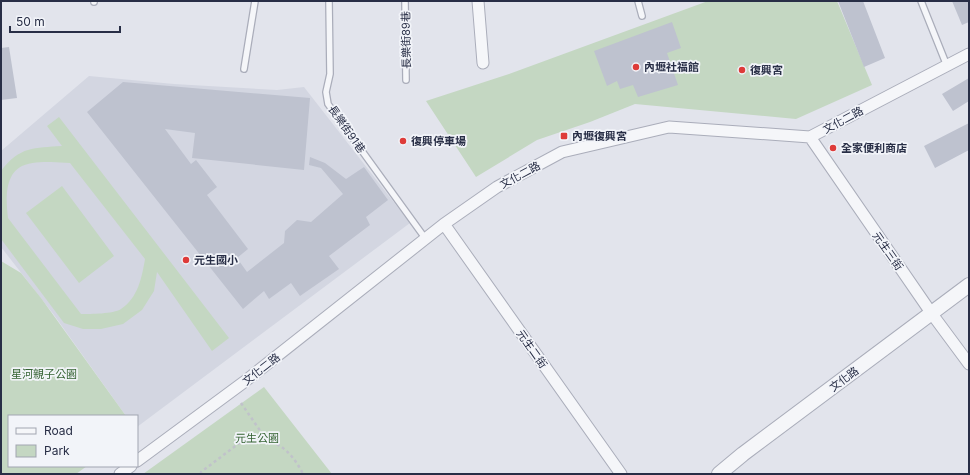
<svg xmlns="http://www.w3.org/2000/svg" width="970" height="475" viewBox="0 0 970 475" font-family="Inter,'Noto Sans TC',sans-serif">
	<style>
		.built { fill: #d3d6e1 }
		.green { fill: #c4d7c2; fill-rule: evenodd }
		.building { fill: #bec2cf }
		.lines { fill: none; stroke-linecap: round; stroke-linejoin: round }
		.service-casing { stroke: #aaadba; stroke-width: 8 }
		.minor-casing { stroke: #aaadba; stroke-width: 13 }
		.tertiary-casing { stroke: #aaadba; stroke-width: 16 }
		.path { stroke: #c0c2ca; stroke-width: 2.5; stroke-dasharray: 3 3; stroke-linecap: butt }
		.service { stroke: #f5f6f9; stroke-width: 5.5 }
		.minor { stroke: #f5f6f9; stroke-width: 11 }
		.tertiary { stroke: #f5f6f9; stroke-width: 14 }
		.poi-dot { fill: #de3b39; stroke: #f2f4f9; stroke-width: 1.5 }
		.labels { text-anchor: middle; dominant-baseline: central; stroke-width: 3.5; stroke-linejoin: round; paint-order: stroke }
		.street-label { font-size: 11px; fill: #282e46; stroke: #f2f4f9 }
		.poi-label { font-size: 11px; font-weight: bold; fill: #282e46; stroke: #f2f4f9; text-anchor: start }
		.park-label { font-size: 11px; fill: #356333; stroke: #f2f4f9 }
	</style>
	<rect width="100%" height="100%" fill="#e2e4ec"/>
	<!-- built -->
	<path class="built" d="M89,76L174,84L277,90L304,87L410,223L137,427V416H126L54,315L1,247V151Z"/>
	<!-- green -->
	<path class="green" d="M708,1H837L872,85L796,119L635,104L590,122L537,140L476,177L426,101L509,74Z
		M59,117L229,338L212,351L157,272L154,291L142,310L123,324L101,329H83L64,323L1,239V171C20,146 34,148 62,146L47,126ZM51,162L70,163L145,259C142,277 138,298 121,309C113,314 91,314 81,314L8,218C6,201 4,175 22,166C31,162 41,162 51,162Z
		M62,186L114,256L79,283L26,213Z
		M1,261L21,273L41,298L126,416H9V466H87L76,474H1Z
		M264,387L332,474H143Z"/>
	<!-- building -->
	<path class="building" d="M838,1H863L885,58L864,67Z
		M952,1H969V22L962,25Z
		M672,22L681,48L667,53L678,85L638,97L633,85L620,89L617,81L607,86L594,51Z
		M9,47L17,98L1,100V48Z
		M969,78V101L953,111L942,94Z
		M123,82L310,98L304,170L192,158L195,133L165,129L191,164L196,160L217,187L207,195L248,249L237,258L247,272L284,243L285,231L297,220L311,222L343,194L321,168L309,165L310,157L325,163L346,179L364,167L388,200L366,217L370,225L329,256L339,269L300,296L291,283L269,299L264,291L243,309L87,112Z
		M969,123V150L935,168L924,146Z"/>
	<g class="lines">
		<!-- service casing -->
		<g class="service-casing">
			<path id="service" d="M94,1V2
				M329,1L330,74L326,92L328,104L425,238
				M405,1L406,80
				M638,1L642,16
				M921,1L947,66
				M244,69L255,1"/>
		</g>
		<!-- minor casing -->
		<g class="minor-casing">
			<path id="minor" d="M478,1L483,63
				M810,137L932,314L969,364
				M444,224L621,474
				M137,461L244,382L444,224L497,187L562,152L669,127L810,137L969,54
				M120,474L131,466"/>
		</g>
		<!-- tertiary casing -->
		<g class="tertiary-casing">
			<path id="tertiary" d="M719,474L743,454L969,285"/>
		</g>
		<!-- path -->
		<path class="path" d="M241,403L268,442
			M201,474V472L246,438C254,440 264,440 272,442C286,447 296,460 303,474"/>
		<!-- service -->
		<use href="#service" class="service"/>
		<!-- minor -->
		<use href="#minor" class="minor"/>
		<!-- tertiary -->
		<use href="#tertiary" class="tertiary"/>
	</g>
	<!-- markers -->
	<g class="poi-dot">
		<circle cx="636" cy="67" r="4"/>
		<circle cx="742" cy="70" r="4"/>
		<rect x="560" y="132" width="8" height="8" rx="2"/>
		<circle cx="403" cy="141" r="4"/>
		<circle cx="833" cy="148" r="4"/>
		<circle cx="186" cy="260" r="4"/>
	</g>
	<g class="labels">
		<!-- street labels -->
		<g class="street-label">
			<text transform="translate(406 40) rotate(-91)">長樂街89巷</text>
			<text transform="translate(843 120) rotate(-28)">文化二路</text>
			<text transform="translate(347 129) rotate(55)">長樂街91巷</text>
			<text transform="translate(520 175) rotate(-28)">文化二路</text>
			<text transform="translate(888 251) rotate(55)">元生三街</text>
			<text transform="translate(532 349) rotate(55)">元生二街</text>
			<text transform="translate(261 369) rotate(-38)">文化二路</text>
			<text transform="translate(844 379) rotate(-37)">文化路</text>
		</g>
		<!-- poi labels -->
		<g class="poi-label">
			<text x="644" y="67">內壢社福館</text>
			<text x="750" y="70">復興宮</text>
			<text x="572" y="136">內壢復興宮</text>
			<text x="411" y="141">復興停車場</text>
			<text x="841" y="148">全家便利商店</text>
			<text x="194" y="260">元生國小</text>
		</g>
		<!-- park labels -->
		<g class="park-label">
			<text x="44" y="374">星河親子公園</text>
			<text x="257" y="438">元生公園</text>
		</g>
	</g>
	<!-- border -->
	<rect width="970" height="475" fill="none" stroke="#282e46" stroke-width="4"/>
	<!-- legend -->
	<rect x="8" y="415" width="130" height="52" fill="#f2f4f9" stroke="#a1a5b1"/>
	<rect x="16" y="428" width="20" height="6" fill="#f5f6f9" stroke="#a1a5b1"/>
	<text x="44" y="435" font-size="12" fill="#282e46">Road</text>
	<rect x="16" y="445" width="20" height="12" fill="#c4d7c2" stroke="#a1a5b1"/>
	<text x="44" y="455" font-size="12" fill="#282e46">Park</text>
	<!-- scale -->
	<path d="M10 26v6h110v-6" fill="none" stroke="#282e46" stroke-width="2"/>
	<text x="16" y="26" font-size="12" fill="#282e46" stroke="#f2f4f9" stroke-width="3" paint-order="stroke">50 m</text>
</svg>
